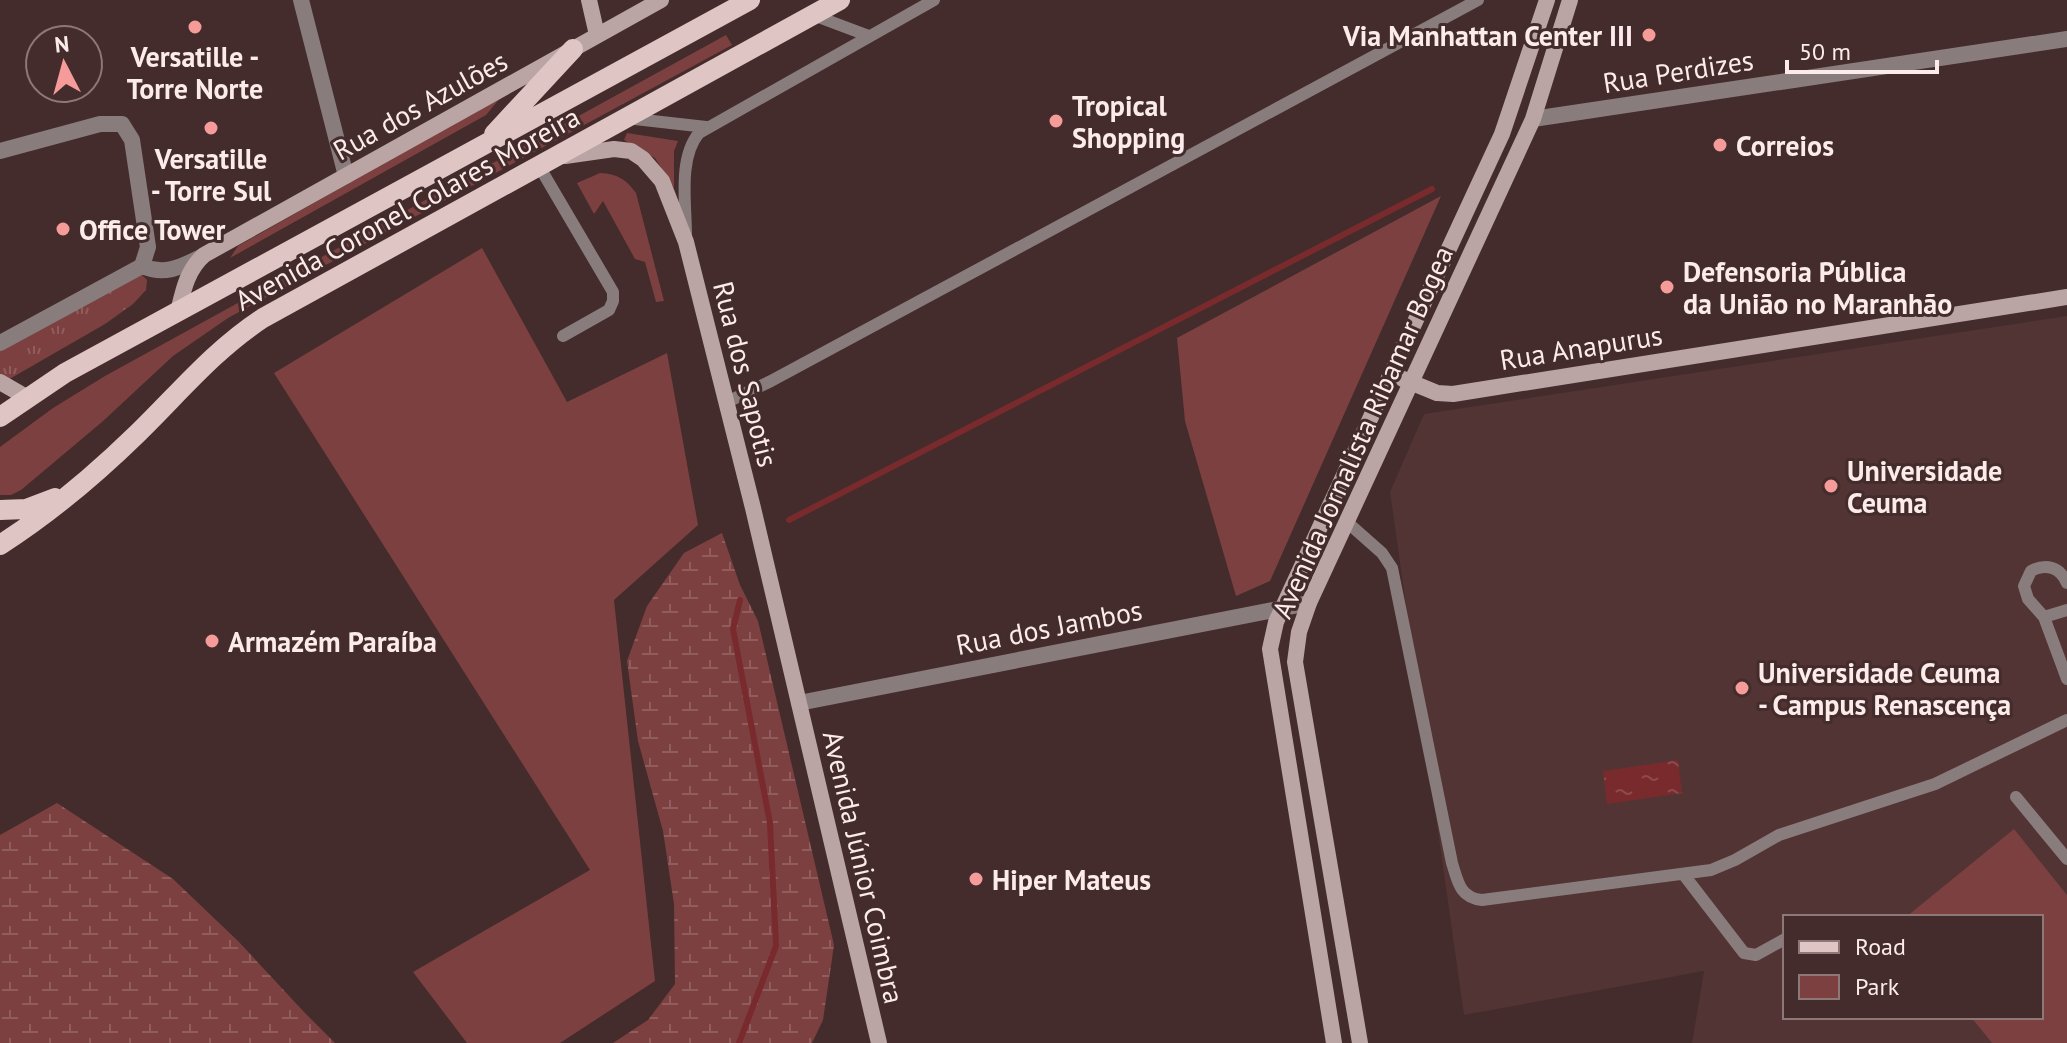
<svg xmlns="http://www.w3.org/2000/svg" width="2067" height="1043" viewBox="0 0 2067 1043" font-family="'PT Sans',sans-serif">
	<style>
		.built { fill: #513433; fill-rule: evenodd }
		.green { fill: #7d4040 }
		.wetland { fill: url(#wetland-marsh) }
		.park { fill: url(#park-tufts) }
		.water { fill: url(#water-ripples) }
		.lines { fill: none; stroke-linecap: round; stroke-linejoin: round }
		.stream { stroke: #792a2d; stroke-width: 6 }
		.lane { stroke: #897c7c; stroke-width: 12 }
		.street { stroke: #897c7c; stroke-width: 16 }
		.secondary { stroke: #baa5a4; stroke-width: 16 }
		.primary { stroke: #dfc5c4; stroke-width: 20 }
		.poi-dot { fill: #f59b99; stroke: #432c2b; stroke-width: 3 }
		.labels { text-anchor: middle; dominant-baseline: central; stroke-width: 6; stroke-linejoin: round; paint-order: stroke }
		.poi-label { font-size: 28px; font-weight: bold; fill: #fbebea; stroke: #432c2b; text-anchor: start }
		.street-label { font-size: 28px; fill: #fbebea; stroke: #432c2b }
	</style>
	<defs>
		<pattern id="wetland-marsh" width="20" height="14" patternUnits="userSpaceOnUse" patternTransform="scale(2)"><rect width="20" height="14" fill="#7d4040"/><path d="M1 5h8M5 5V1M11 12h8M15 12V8" fill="none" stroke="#905c5c"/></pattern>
		<pattern id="park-tufts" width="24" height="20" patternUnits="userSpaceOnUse" patternTransform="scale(2)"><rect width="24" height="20" fill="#7d4040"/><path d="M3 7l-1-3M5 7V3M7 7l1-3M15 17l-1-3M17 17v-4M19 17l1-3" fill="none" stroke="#905c5c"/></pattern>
		<pattern id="water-ripples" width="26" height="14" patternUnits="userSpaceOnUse" patternTransform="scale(2)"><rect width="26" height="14" fill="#792a2d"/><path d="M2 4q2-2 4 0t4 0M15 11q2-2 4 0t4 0" fill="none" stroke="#8d494c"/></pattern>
	</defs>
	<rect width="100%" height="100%" fill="#432c2b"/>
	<!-- built -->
	<path class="built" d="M2067,316V1043H1692L1704,971L1464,1015L1390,492L1424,414ZM1785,917H2041V1017H1785Z"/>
	<!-- green -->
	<path class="green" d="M726,35L732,45L228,318L173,356L102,422L21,490L11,495H0V447L53,408L105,376Z
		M501,97L486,115L230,258L238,246Z
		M627,133L678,141L674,151V188L655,158L624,140Z
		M600,173C617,174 626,179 636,193L664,301L656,302L645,262L635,259L603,201L594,214L577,183Z
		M1441,196L1270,581L1236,596L1185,421L1177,338Z
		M482,248L567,402L667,353L698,525L614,600L655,981L560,1043H467L413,972L590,870L274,373Z
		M2014,829L2067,895V1043H1992L1971,1017H2041V917H1906Z"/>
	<!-- wetland -->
	<path class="wetland" d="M722,533L740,585L758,621L834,945L823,1020L812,1043H613L648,1020L675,984L674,904L663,831L638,741L627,661L647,606L684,553Z
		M57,803L173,879L238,941L304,1012L335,1043H0V835Z"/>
	<!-- park -->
	<path class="park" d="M142,275L147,280L146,290L133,304L105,324L6,381L0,375V349Z"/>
	<!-- water -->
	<path class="water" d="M1678,760L1682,793L1607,804L1603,771Z"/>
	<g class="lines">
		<!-- stream -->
		<path class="stream" d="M789,520L1432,189
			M739,1043L776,946L770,823L733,629L740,600"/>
		<!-- lane -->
		<path class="lane" d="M813,15L869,36
			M626,118L706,127
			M539,166L613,292V301L609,310L563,336
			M686,235C686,204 678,158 699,133L934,0
			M725,403L771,381L1478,0
			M1347,522L1382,553L1392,568L1452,863C1458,882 1460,898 1482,900L1711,870L1735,860L1779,835L1935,784L2067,720
			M2067,583C2060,567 2046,563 2031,571L2024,586L2028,599L2044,617L2067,679
			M2044,617L2067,610
			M2016,797L2067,859
			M1684,875L1744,953L1756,955L1785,939"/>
		<!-- street -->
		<path class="street" d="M301,0L346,176
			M1533,119L2067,39
			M0,151L100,124H122L132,140L148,247L142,266
			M0,343L142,266C165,276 181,267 203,256
			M799,703L1309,603"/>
		<!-- secondary -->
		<path class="secondary" d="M589,0L597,35
			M565,156L614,149L631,151L643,159L662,181L686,242L753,508L879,1043
			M178,312C183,291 187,270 204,255L661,0
			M1403,379L1437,393L1453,394L2067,297
			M0,382L26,397
			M1334,1043L1270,649L1276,622L1502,134L1547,0
			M1360,1043L1295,662L1299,632L1309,603L1533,119L1570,0"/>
		<!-- primary -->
		<path class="primary" d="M494,134L573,49
			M0,417L65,373L750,0
			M0,510L26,509L55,498
			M0,545C50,513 95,475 138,433C179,393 214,350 263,318L840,0"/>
	</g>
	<!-- markers -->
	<g class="poi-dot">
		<circle cx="195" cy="27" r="8"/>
		<circle cx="1649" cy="35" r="8"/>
		<circle cx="1056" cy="121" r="8"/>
		<circle cx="211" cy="128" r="8"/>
		<circle cx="1720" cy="145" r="8"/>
		<circle cx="63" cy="229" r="8"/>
		<circle cx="1667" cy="287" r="8"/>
		<circle cx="1831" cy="486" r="8"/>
		<circle cx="212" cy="641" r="8"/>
		<circle cx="1742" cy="688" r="8"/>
		<circle cx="976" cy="879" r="8"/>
	</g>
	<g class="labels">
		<!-- poi labels -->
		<g class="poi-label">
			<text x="1633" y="35" text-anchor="end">Via Manhattan Center III</text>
			<text x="195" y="56" text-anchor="middle">Versatille -<tspan x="195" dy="32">Torre Norte</tspan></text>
			<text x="1072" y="105">Tropical<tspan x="1072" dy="32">Shopping</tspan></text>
			<text x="1736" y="145">Correios</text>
			<text x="211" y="158" text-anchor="middle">Versatille<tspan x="211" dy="32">- Torre Sul</tspan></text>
			<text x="79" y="229">Office Tower</text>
			<text x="1683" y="271">Defensoria Pública<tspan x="1683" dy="32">da União no Maranhão</tspan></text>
			<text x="1847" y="470">Universidade<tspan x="1847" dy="32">Ceuma</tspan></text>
			<text x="228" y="641">Armazém Paraíba</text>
			<text x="1758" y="672">Universidade Ceuma<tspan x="1758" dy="32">- Campus Renascença</tspan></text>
			<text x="992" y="879">Hiper Mateus</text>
		</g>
		<!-- street labels -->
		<g class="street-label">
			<text transform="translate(1678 71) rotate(-9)">Rua Perdizes</text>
			<text transform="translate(420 105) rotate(-29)">Rua dos Azulões</text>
			<text transform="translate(407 208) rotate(-29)">Avenida Coronel Colares Moreira</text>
			<text transform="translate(1581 347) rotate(-9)">Rua Anapurus</text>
			<text transform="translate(746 374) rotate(76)">Rua dos Sapotis</text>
			<text transform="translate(1362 432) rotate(-66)">Avenida Jornalista Ribamar Bogea</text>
			<text transform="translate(1049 627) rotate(-11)">Rua dos Jambos</text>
			<text transform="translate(864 867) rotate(77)">Avenida Júnior Coimbra</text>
		</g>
	</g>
	<!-- legend -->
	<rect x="1783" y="915" width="260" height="104" fill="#432c2b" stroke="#8d7877" stroke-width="2"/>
	<rect x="1799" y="941" width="40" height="12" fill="#dfc5c4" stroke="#8d7877" stroke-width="2"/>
	<text x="1855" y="955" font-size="24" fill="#fbebea">Road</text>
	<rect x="1799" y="975" width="40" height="24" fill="#7d4040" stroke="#8d7877" stroke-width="2"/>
	<text x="1855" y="995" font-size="24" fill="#fbebea">Park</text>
	<!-- north arrow -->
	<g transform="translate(64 64) rotate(354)"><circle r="38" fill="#432c2b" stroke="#8d7877" stroke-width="2"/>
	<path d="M0-6L14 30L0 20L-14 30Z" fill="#f59b99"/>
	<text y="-12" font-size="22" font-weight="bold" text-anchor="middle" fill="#fbebea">N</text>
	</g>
	<!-- scale -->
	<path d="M1787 60v12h150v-12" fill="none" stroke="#fbebea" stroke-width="4"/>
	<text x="1799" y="60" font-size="24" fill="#fbebea" stroke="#432c2b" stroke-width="6" paint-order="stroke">50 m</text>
</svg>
